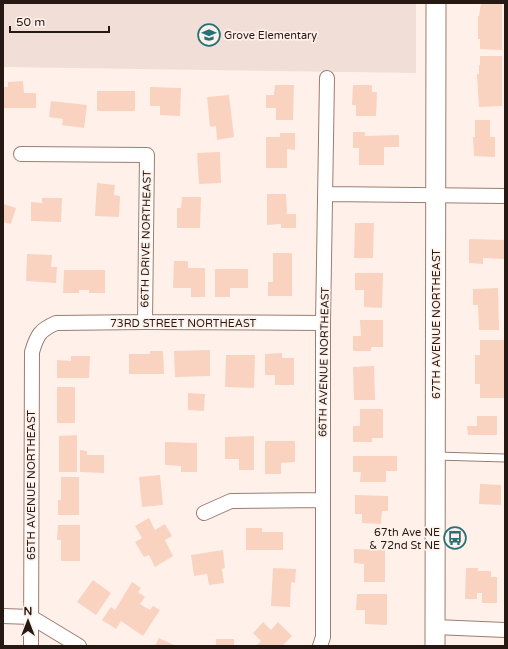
<svg xmlns="http://www.w3.org/2000/svg" width="508" height="649" viewBox="0 0 508 649" font-family="'Varela Round',sans-serif">
	<style>
		.built { fill: #f1dfd7 }
		.building { fill: #f9d2c0 }
		.lines { fill: none; stroke-linecap: round; stroke-linejoin: round }
		.lane-casing { stroke: #9d7d6f; stroke-width: 9 }
		.street-casing { stroke: #9d7d6f; stroke-width: 16 }
		.secondary-casing { stroke: #9d7d6f; stroke-width: 21 }
		.lane { stroke: #fff; stroke-width: 7 }
		.street { stroke: #fff; stroke-width: 14 }
		.secondary { stroke: #fff; stroke-width: 19 }
		.labels { text-anchor: middle; dominant-baseline: central; stroke-width: 3.5; stroke-linejoin: round; paint-order: stroke }
		.poi-label { font-size: 11px; fill: #261914; stroke: #fff1ea; text-anchor: start }
		.street-label { font-size: 11px; fill: #261914; stroke: #fff1ea }
	</style>
	<rect width="100%" height="100%" fill="#fff1ea"/>
	<!-- built -->
	<path class="built" d="M3,3H416V73L3,67Z"/>
	<!-- building -->
	<path class="building" d="M481,3H502V50L480,49V39H478V16H479Z
		M480,56H502V106L479,107L477,74H479V65H480Z
		M23,81L24,93H36V108H3V87H8V82Z
		M275,85H294L293,120H276V108H266V95H274Z
		M353,85H372V92H377L376,116H356V105H352Z
		M150,87L181,88L180,116L160,115V106H150Z
		M97,91H135V111H97Z
		M229,95L234,137L217,140L216,126L210,127L207,97Z
		M51,101L87,105L84,128L62,125L63,119L49,117Z
		M475,120H490V137H495V157L474,156L473,137H475Z
		M353,132H365V136L399,135V147H384V165H359V148H353Z
		M280,133H295V150L287,149V168H266V137H280Z
		M220,152L221,183L199,184L197,153Z
		M97,183L115,185L114,195L120,196L119,217L95,216Z
		M267,194H286L287,214H296V228H281V224L267,225Z
		M182,197H201L200,228H177V208H181Z
		M42,198H62L61,222L31,221V202L42,203Z
		M3,204L16,208L11,224L3,222Z
		M355,223H374L373,258H354Z
		M469,239L505,240V259L483,258V264L469,263Z
		M273,253H292V296H268V282H273Z
		M27,254L52,255L51,267H57L56,283L26,281Z
		M174,261H188V268H205V297H191V288H173Z
		M215,269H248V288H230V297H215Z
		M64,270H105V293H89V290H79V293H63Z
		M355,273H383L382,308L364,307V290H355Z
		M498,288L499,330H479L478,305H473V289Z
		M360,320H383V347H371V351H353V336H361Z
		M480,340H505V398H480V384H475V355H480Z
		M210,350V376L175,377L174,351Z
		M150,351H163L164,374H129V354H150Z
		M282,353V358H294V385H275V375H265V354Z
		M226,355H255L254,388L225,387Z
		M71,356H90L89,378H57V360L71,361Z
		M374,366L375,400H354L353,367Z
		M57,387H75V423H57Z
		M188,393L205,394L204,411L188,410Z
		M360,409H383V438H372V442H353V426H360Z
		M477,416H497V435H468L467,426H477Z
		M77,435V472H59V436Z
		M254,436V470H239V459H225V437Z
		M265,441H295V462L281,463V474H265Z
		M165,442L197,443V472H181V466L165,465Z
		M80,450L87,451V455H104V473L80,472Z
		M353,456H397V471H386V482H360L361,472H353Z
		M160,475L163,505L142,507L139,477Z
		M61,477H79V515H58V500H61Z
		M480,484L501,485V505L479,504Z
		M355,495L388,496V511H382L381,524L362,523V514H355Z
		M149,518L155,530L165,524L172,536L165,540L173,556L155,567L149,555L144,557L135,542L142,538L135,526Z
		M58,525H80V561H61V540H57Z
		M246,528H262V532H283V550H246Z
		M354,549L385,550V582H364V564L354,563Z
		M223,550L225,568L222,569L224,583L209,585L207,574L194,576L191,555Z
		M273,568L296,569L295,583L291,582L290,607L271,606Z
		M466,568H478V571H491V577H497V603H482V593H477V599H465Z
		M93,580L111,593L96,615L77,602Z
		M132,582L141,588L138,592L145,597L140,604L150,610L153,606L160,610L143,636L121,621L116,629L102,620L111,607L115,610Z
		M357,594H387V625L365,624V610H356Z
		M263,622L271,630L278,622L292,636L282,646H256L261,641L253,633Z
		M159,638L176,646H155Z
		M216,639H234V646H216Z"/>
	<g class="lines">
		<!-- lane casing -->
		<g class="lane-casing">
			<path id="lane" d="M436,456L505,458"/>
		</g>
		<!-- street casing -->
		<g class="street-casing">
			<path id="street" d="M21,154L147,155L145,322
				M326,194L505,196
				M204,513L231,501L322,500
				M3,616L31,617L79,646
				M435,627L505,630
				M31,646L32,352C37,335 40,330 56,323L145,322L323,323
				M320,646L323,637V323L327,78"/>
		</g>
		<!-- secondary casing -->
		<g class="secondary-casing">
			<path id="secondary" d="M435,646L436,3"/>
		</g>
		<!-- lane -->
		<use href="#lane" class="lane"/>
		<!-- street -->
		<use href="#street" class="street"/>
		<!-- secondary -->
		<use href="#secondary" class="secondary"/>
	</g>
	<!-- icons -->
	<defs>
		<g id="school-ring" transform="scale(1.15)"><circle r="9.5" fill="#fff1ea" stroke="#267078" stroke-width="1.5"/><path d="M0-5L7-2L0 1L-7-2ZM-4 1L0 2.5L4 1V4Q0 6-4 4Z" fill="#267078"/></g>
		<g id="bus-ring" transform="scale(1.15)"><circle r="9.5" fill="#fff1ea" stroke="#267078" stroke-width="1.5"/><path d="M-5-6H5V4H4V6H2V4H-2V6H-4V4H-5ZM-3.5-4V0h7V-4ZM-3.5 1.2v1.5H-2V1.2ZM2 1.2v1.5H3.5V1.2Z" fill="#267078"/></g>
	</defs>
	<g fill-rule="evenodd">
		<use href="#school-ring" x="209" y="35"/>
		<use href="#bus-ring" x="455" y="538"/>
	</g>
	<g class="labels">
		<!-- poi labels -->
		<g class="poi-label">
			<text x="224" y="35">Grove Elementary</text>
			<text x="440" y="532" text-anchor="end">67th Ave NE<tspan x="440" dy="13">&amp; 72nd St NE</tspan></text>
		</g>
		<!-- street labels -->
		<g class="street-label">
			<text transform="translate(146 239) rotate(-89)">66TH DRIVE NORTHEAST</text>
			<text x="183" y="323">73RD STREET NORTHEAST</text>
			<text transform="translate(436 324) rotate(-90)">67TH AVENUE NORTHEAST</text>
			<text transform="translate(324 362) rotate(-89)">66TH AVENUE NORTHEAST</text>
			<text transform="translate(31 485) rotate(-90)">65TH AVENUE NORTHEAST</text>
		</g>
	</g>
	<!-- border -->
	<rect width="508" height="649" fill="none" stroke="#261914" stroke-width="8"/>
	<!-- north arrow -->
	<g transform="translate(28 621)" stroke="#fff1ea" stroke-width="3" paint-order="stroke">
	<path d="M0-3L7 15L0 10L-7 15Z" fill="#261914"/>
	<text y="-6" font-size="11" font-weight="bold" text-anchor="middle" fill="#261914">N</text>
	</g>
	<!-- scale -->
	<path d="M10 26v6h99v-6" fill="none" stroke="#261914" stroke-width="2"/>
	<text x="16" y="26" font-size="12" fill="#261914" stroke="#fff1ea" stroke-width="3" paint-order="stroke">50 m</text>
</svg>
